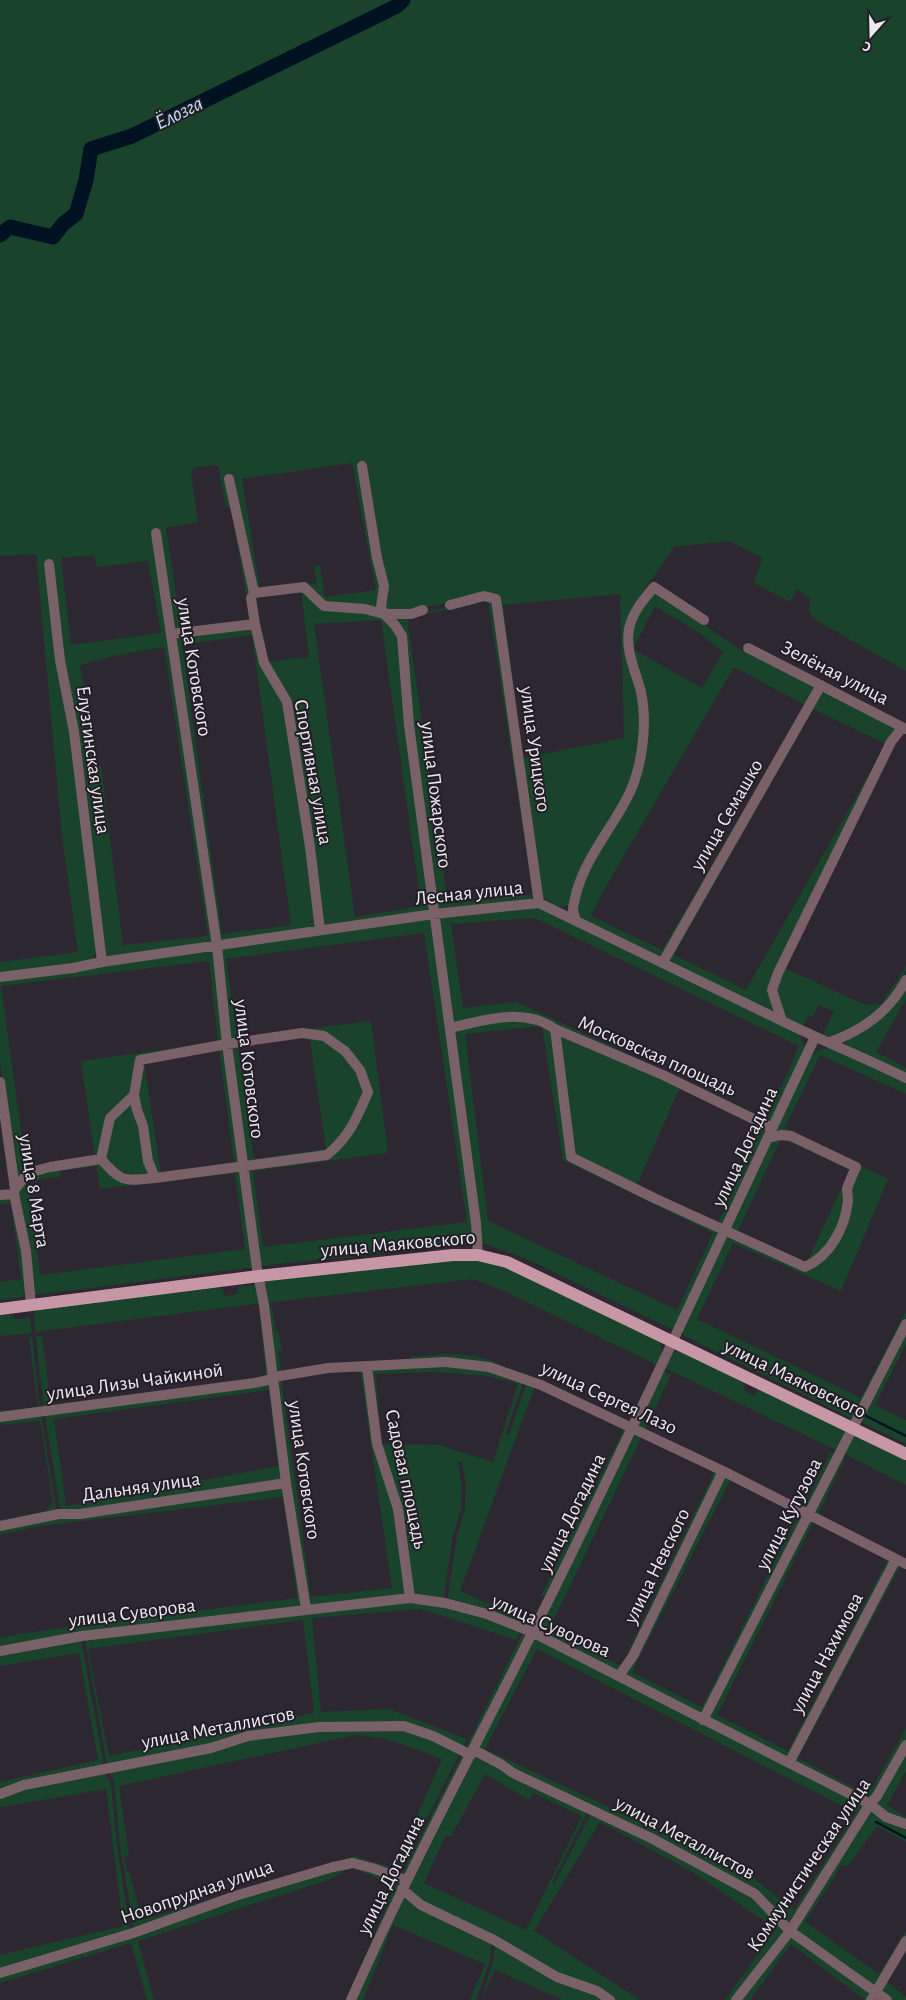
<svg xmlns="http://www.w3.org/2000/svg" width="906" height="2000" viewBox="0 0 906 2000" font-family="'Alegreya Sans',sans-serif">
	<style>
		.green { fill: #19432b; fill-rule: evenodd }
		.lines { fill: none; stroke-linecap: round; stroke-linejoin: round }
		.stream { stroke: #001221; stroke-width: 2.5 }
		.river { stroke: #001221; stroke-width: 15 }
		.minor { stroke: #796167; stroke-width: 10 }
		.major { stroke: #c797a5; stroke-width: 12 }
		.labels { text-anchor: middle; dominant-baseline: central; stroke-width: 4; stroke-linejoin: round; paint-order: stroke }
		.street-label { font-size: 20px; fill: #ece9ef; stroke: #231e27 }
		.water-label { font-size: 21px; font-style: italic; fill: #c4dff3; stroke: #231e27 }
	</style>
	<rect width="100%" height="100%" fill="#2d2731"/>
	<!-- green -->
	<path class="green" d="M0,0H906V671L817,621L809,612L810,599L797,589L790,602L754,583L762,558L729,541L674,547L634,605L631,668L639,706L640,729L637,752L626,795L569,904C560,911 548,904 542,895L498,597L452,600L440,605L386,612L382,586L381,611L324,604L304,586L251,592L252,622L173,632L214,943L109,958L104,951L71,732L97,951L93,960C62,967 31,967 0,973V962L78,952L62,836L36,554L0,556ZM352,463L376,590L325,597L320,565L314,566L317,583L260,589L242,479ZM218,465L226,507H231L250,619L181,628L166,528L198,522L191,472L196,467ZM94,555L97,567L148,561L161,633L71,645L61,558ZM620,594L624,738L523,758L503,605ZM164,647L208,936L123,945L101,765L97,766L80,665L113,656Z
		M303,589L324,609C342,608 366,608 383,616C391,620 396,630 400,637L408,725L432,911L322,927L318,908L311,847L287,699L266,662L257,624L253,598L255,594ZM301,591L309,657L266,662L255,597ZM381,620L421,906L355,917L314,624Z
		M656,593L663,596L736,647L817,686L664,954L659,955L583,920C561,901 611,838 619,818C626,801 631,782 637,764C640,755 647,742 647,732C646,688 607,626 656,593ZM655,606L701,634L723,652L702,688L633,649ZM734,667L805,705L662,950L591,916L605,888Z
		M483,598L494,601L535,893L534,900L437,910L411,725L404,635L397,622L390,616H411ZM488,601L533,894L448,904L407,618Z
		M253,626L284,704L308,847L316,928L219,942L174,636ZM252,635L291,925L222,934L182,645Z
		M822,691L896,729L769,991L774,1012L675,964L671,959L670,953ZM813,709L886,744L746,990L674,955Z
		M529,908H539L800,1035L804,1047L802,1056L769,1124L528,1015L452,1025L438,917ZM535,918L799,1046L767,1119L517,1002L463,1008L451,924Z
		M432,918L475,1243L259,1266L247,1168L328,1157L369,1093L361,1068L325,1034L229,1042L219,948ZM424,933L467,1222L263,1247L253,1171L388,1153L371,1021L237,1038L226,959Z
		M214,949L225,1042L138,1058L132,1094L109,1117L99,1158L50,1164L16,1185L0,1062V979ZM209,961L218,1042L81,1061L95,1157L26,1166L1,986Z
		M906,966C906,996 854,1032 828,1037L823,1035L834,1011L819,1005L813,1017L808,1015L803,1026L786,1018C778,996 772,990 785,968L865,1005L881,1004Z
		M906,988V999L876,1052L906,1068V1075L846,1045V1040C872,1029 892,1013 906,988Z
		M527,1019L553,1031L569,1159L720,1233L676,1327L671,1329L531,1261L489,1245L479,1243L453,1031L491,1020ZM542,1026L563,1160L713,1233L677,1310L488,1221L465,1034Z
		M558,1032L662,1077L768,1128L722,1228L573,1156ZM680,1087L761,1127L718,1223L637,1185Z
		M303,1035C309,1036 316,1036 323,1038C346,1045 358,1071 365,1092L354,1119L326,1153L246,1163L230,1045ZM300,1037L310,1040L326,1149L254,1159L238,1047Z
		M226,1046L241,1164L156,1177L136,1095L141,1062ZM219,1050L234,1162L161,1174L144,1063Z
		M832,1047L906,1083V1094L820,1055L785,1128L888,1179L841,1291L733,1243L697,1319L861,1398L906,1311V1318L857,1414L851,1418L684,1336L682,1329L809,1059C816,1051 821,1048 832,1047ZM781,1138L850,1170L806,1264L737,1233Z
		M133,1098L151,1176L127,1179L102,1159L112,1119Z
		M99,1161L115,1178L241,1167L254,1267L35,1295L32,1292L18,1190L29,1175ZM96,1166L100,1189L235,1173L245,1249L40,1275L29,1181L60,1177V1171Z
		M0,1198H7L11,1202L22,1250L25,1292L22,1297L0,1300V1282L21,1279L11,1203L0,1204Z
		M449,1259L491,1261L658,1339C663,1349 663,1355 659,1366L502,1290L473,1279L265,1303L263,1287L265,1280Z
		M255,1285L262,1303L35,1332L34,1316L37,1308L209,1287L223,1289L224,1296L238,1294V1287Z
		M272,1306L276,1332H279L282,1350L278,1351L282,1374L411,1360V1356L458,1354L474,1356L490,1360L545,1384L490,1365L276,1375L266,1307Z
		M259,1307H262L270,1376L44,1410L36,1336H42L51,1405L266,1377Z
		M8,1312L17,1319L27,1318L29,1315L32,1333L0,1336V1313Z
		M906,1331V1344L875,1405L906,1420V1444L864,1424L861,1416Z
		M32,1337L40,1411L0,1415V1411L38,1407L29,1338Z
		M678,1349L741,1379L745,1385L743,1390L755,1396L757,1391L765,1390L846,1430L838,1451L665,1368L672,1354Z
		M445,1364L489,1369L524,1381L506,1433L509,1435L527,1382L623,1425L535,1386L460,1591L503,1610L506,1605L529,1616L523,1627L487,1612L447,1602L457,1536L465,1510L466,1485L462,1461L458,1462L462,1487L461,1509L453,1535L443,1601L412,1597L400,1509L379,1444L369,1369ZM437,1372L488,1376L518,1384L493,1462L439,1445L381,1444L376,1374Z
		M365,1369L397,1509L408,1597L311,1607L307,1605L277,1378L281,1377L311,1597L392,1588L360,1370Z
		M664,1371L671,1375L644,1432L637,1428Z
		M272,1382L284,1481L65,1512L60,1508L45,1415ZM269,1390L278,1466L66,1506L54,1419Z
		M41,1415L56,1508L52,1514L0,1524V1520L46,1511L53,1503L40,1421L0,1425V1420Z
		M625,1427L630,1428L549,1592L540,1598Z
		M636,1431L721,1471L631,1656L619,1673L537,1629ZM642,1436L715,1470L621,1666L549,1630Z
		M855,1434L906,1458V1485L843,1453Z
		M830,1452L837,1455L808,1511L803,1509Z
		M841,1457L845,1459L818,1515L812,1513Z
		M724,1473L807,1514L702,1717L622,1675ZM731,1479L799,1514L702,1707L632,1672Z
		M285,1486L303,1603L298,1608L0,1648V1638L18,1634L297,1598L283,1497L40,1526L0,1535V1528L60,1516Z
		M811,1516L894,1560L789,1760L706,1718ZM814,1521L888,1559L788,1751L717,1715Z
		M896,1561L906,1566V1569L900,1567L798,1758L868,1795L906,1728V1740L875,1794L869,1801L791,1761Z
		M410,1601C449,1607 484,1616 520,1630L516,1640L421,1609L312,1618L321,1712L389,1709L467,1739L462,1749L434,1734L377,1723L211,1746L107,1765L85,1639ZM303,1620L314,1713L109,1756L88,1649Z
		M523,1632L527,1636L469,1750L465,1749Z
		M538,1638L867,1806L790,1926L756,1892L514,1771L479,1747L532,1639ZM537,1649L856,1813L794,1910L743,1870L485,1749Z
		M81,1639L104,1766L0,1793V1782L98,1760L79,1653L0,1666V1654Z
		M403,1729L460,1753L399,1873L354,1861L134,1930L120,1846L114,1782L108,1770L249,1738L319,1730ZM356,1735L387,1739L442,1759L394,1868L355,1856L142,1920L129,1871L127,1872L124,1857L129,1855L119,1786Z
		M906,1750V1771L887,1805L906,1817V1822L886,1815L873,1804Z
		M462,1754L466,1757L406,1874H402Z
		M478,1756L588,1811L552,1883L554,1884L592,1812L754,1896L786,1930L733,2000H725L776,1929L694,1873L600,1822L534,1931L640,2000H614L558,1975L422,1903L410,1891L409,1884L473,1758ZM485,1774L529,1800L533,1793L582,1816L526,1930L424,1883L446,1835L451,1837Z
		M104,1771L111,1784L117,1845L130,1931L0,1970V1955L123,1926L106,1789L0,1807V1797L26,1787Z
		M869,1807L906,1826V1842L877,1826L848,1866L842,1865L805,1922L879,1974L905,1932L906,1933V1938L876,1988L795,1929Z
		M353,1866L395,1880L358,1962L391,1884L350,1867L331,1879L138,1941L154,2000H147L131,1943L0,1983V1976L235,1899Z
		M398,1880L401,1885L348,2000H346Z
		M406,1897L492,1941L490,1961L476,2000H470L485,1964L393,1925L363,2000H355L401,1898Z
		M788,1937H794L874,1992L870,2000H865L791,1944L750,2000H739Z
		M495,1943L606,2000H563L495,1970L481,2000L493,1962Z
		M887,1982L906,1997V2000H891L878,1990Z"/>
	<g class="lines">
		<!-- stream -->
		<path class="stream" d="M773,1371L857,1412
			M862,1414L906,1436
			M876,1822L906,1838"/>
		<!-- river -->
		<path class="river" d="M0,235L10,227L53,237L63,224L76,214L86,180L91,149L132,136L397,6L403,0"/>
		<!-- minor -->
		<path class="minor" d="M362,466L377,558L384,586L381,607L384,614L395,625L402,636L409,725L476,1223L478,1255
			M229,479L254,593L251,598L255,624L264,663L287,702L310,847L320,930
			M156,533L217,946L227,1044L257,1269L264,1305L286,1483L306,1609
			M49,564L60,660L74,732L102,962
			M254,593L304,587L324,606L365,609L384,614H411L423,610
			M450,605L484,596L496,599L539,903
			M171,634L255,624
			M748,648L906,729
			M576,920C575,917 573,913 573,909C573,905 575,899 576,894C585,859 609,832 626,800C642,771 648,725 641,692C636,672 625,651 629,629C632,613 643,600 654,587L704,620
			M663,962L821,685
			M0,977L73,968L102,962L434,914L539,903L782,1021C823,1041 865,1058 906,1078
			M782,1021L772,990L778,973L891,742L902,728
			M450,1028C484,1020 524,1007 555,1029L663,1075L772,1128
			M555,1029L571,1157L654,1198L805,1267C830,1256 845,1228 848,1201C848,1197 847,1193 847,1189C849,1182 853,1174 856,1167L791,1136L781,1135L768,1138
			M302,1033L324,1036L345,1051L360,1070L368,1092C357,1118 349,1137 327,1155L155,1178L148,1161L143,1126L137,1110L134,1095L140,1060L227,1044Z
			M830,1042C863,1030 889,1012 906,980
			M0,1082L15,1189L14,1194L26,1251L31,1305
			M101,1159C122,1183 124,1181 155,1178
			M15,1189L28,1173L50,1167L101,1159L110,1118L134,1095
			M0,1195L14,1194
			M367,1367L377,1444L398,1509L410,1598
			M0,1417L254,1383L268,1380L274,1377L328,1368L446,1362L489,1367L541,1385L723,1471L906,1564
			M0,1526L59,1514H80L286,1483
			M0,1651L82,1636L410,1598L445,1603L487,1614L532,1632L870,1804L886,1817L906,1824
			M619,1676L633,1656L723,1471
			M703,1720L906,1324
			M474,1750L502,1765L513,1773L651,1838L755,1894L790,1931L887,2000
			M789,1763L896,1559
			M0,1794L24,1785L211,1748L248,1736L319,1727L404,1726L433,1736L471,1755
			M402,1889L421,1905L494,1940L557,1977L597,1991L610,2000
			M0,1973L133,1933L235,1896L333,1867L353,1863L372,1868L406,1880
			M351,2000C416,1854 493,1714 563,1571C650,1394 731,1215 815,1037
			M736,2000L790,1931L870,1804L877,1796L906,1745
			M871,2000L906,1941"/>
		<!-- major -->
		<path class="major" d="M0,1309L259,1276L453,1255H478L507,1262L906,1454"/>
	</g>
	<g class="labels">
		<!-- street labels -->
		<g class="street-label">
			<text transform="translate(194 667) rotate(81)">улица Котовского</text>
			<text transform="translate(835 673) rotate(27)">Зелёная улица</text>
			<text transform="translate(535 749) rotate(82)">улица Урицкого</text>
			<text transform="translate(93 760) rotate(82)">Елузгинская улица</text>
			<text transform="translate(313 772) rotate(80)">Спортивная улица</text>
			<text transform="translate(436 795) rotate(83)">улица Пожарского</text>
			<text transform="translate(727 815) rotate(-60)">улица Семашко</text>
			<text transform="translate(469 893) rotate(-6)">Лесная улица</text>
			<text transform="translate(657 1056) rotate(24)">Московская площадь</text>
			<text transform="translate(249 1069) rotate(83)">улица Котовского</text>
			<text transform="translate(745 1147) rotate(-65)">улица Догадина</text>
			<text transform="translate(34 1191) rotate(81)">улица 8 Марта</text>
			<text transform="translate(398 1244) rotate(-5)">улица Маяковского</text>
			<text transform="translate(795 1379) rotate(26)">улица Маяковского</text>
			<text transform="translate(135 1382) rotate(-8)">улица Лизы Чайкиной</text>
			<text transform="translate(609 1398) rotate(25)">улица Сергея Лазо</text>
			<text transform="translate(304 1470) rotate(82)">улица Котовского</text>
			<text transform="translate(406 1479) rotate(78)">Садовая площадь</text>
			<text transform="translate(141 1487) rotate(-8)">Дальняя улица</text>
			<text transform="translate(572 1513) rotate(-64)">улица Догадина</text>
			<text transform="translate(789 1514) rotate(-63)">улица Кутузова</text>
			<text transform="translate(657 1566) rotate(-64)">улица Невского</text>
			<text transform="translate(132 1613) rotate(-7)">улица Суворова</text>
			<text transform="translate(551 1626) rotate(24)">улица Суворова</text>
			<text transform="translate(827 1653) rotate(-62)">улица Нахимова</text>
			<text transform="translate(218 1728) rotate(-11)">улица Металлистов</text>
			<text transform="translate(685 1838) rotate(28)">улица Металлистов</text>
			<text transform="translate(809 1865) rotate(-56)">Коммунистическая улица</text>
			<text transform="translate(391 1875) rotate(-64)">улица Догадина</text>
			<text transform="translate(197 1892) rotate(-19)">Новопрудная улица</text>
		</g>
		<!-- water labels -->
		<g class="water-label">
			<text transform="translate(179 113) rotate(-26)">Ёлозга</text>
		</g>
	</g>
	<!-- north arrow -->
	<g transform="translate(871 35) rotate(200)" stroke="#231e27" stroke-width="4" paint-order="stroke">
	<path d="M0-4L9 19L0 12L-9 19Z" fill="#ece9ef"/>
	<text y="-8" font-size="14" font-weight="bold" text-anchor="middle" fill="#ece9ef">С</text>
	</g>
</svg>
